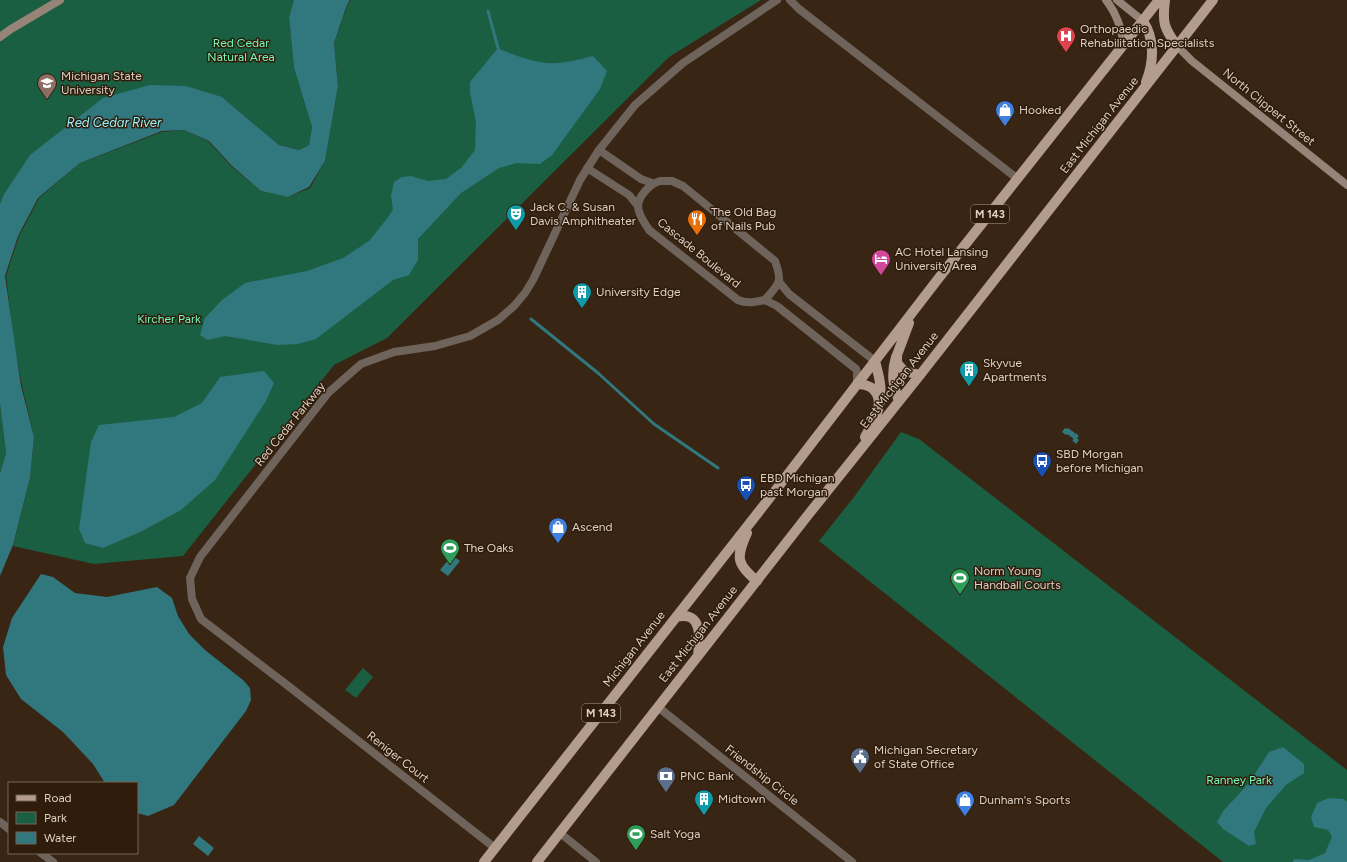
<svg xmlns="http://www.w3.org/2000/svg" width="1347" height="862" viewBox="0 0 1347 862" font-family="Figtree,sans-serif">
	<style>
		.green { fill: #1b5f42 }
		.water { fill: #31777e }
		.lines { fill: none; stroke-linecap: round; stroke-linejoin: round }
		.stream { stroke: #31777e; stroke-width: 3 }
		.street { stroke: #6f645c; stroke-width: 8 }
		.secondary { stroke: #958477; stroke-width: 8 }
		.primary { stroke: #b39c8c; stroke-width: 10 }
		.labels { text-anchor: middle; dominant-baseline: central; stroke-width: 3; stroke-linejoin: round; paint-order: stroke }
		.shield { fill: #2f1c0b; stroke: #a99a8d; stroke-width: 1 }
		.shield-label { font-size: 11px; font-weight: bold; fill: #ddd0c5 }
		.poi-label { font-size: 12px; fill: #ddd0c5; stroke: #2f1c0b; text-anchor: start }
		.park-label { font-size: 12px; fill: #76fabc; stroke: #2f1c0b }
		.street-label { font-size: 12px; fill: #ddd0c5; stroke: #2f1c0b }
		.water-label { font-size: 13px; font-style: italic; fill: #99f4fd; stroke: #2f1c0b }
	</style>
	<rect width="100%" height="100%" fill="#392514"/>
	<!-- green -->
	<path class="green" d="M0,0H294L289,17L294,68L312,127L309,145L299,150L279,145L222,97L3,196L0,204Z
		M351,0H761L669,57L387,338L334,365L183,556L94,564L13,546L30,478L34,437L22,386L14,342L6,276L19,236L39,198L80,163L162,132L184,130L208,141L232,167L261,191L288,197L310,188L325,161L338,86L334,43L348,4Z
		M0,404L6,453L0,473Z
		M901,432L919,439L1347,770V862H1223L819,541L854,497Z
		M363,668L373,677L356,698L345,690Z"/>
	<!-- water -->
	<path class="water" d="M294,0H350L347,5L334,43L338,86L325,161L309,187L288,197L261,191L232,166L209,141L184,130L162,131L80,163L38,198L18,236L5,276L21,386L34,437L30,478L13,545L0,576V473L6,453L0,404V204L3,196L30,155L103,98L150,85L186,86L222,97L279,145L299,150L309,145L312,127L294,68L289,17Z
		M498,48C513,55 530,61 546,63C562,64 578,60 593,56L607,71L600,89L552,155L540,164L517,163L499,168L461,193L418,239V260L409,275L393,280L316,339L298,344L277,345L225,336L208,340L200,335L205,318L222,300L245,283L307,271L343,258L369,241L385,221L393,210L391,196L394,182L402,177L411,176L428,181L446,179L462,167L475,150L476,122L470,93V82Z
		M264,371L274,383L266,401L215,480L181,510L142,531L103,548L85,543L79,529L91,442L99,425L174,417L202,403L220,377Z
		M1065,428L1067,429L1068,428L1075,433L1074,435L1076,433L1079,436L1077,438L1079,440L1076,444L1072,440L1074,439L1067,434L1066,435L1062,432Z
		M452,555L460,561L448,576L440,570Z
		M41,574L53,577L75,593L107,597L157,587L172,598L178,616L189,634L205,650L243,680L250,688L251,700L246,711L174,805L148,816L137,813V783H105L93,764L63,732L21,699L6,675L3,647L12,618Z
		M1283,747L1304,764V773L1286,785L1266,808L1254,832L1256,844L1249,846L1223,829L1217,822L1224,810L1249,783L1269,752Z
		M1329,798L1344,799L1347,802V862H1293L1294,859L1309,860L1325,853L1332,837L1328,830L1314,827L1311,817L1317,803Z
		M199,836L214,848L208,856L193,844Z"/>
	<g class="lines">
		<!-- stream -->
		<path class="stream" d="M488,11L498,48
			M531,319L598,373L654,424L718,468"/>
		<!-- street -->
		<path class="street" d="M790,0L799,9L1018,179
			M599,150L641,179L652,183
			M587,168L629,195L638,206
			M660,181H672L683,186L775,261C783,283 779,283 765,300C756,302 747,304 738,300L649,230C645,223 638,215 638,206C639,195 650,184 660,181Z
			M780,283L789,294L875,361
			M765,300L777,306L856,369L857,372V384
			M658,707L852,862
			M0,822L9,829
			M560,833L596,862
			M495,848L287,685L201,619L192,599L190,578L200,557L328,393L361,364L394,352L435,346L470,336L498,320L514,306L525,293L533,280L580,180L599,150L635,105L683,63L777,0
			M41,853L53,862"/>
		<!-- secondary -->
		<path class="secondary" d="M1106,0C1117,14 1121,28 1124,45
			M1117,0L1143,21
			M0,37L11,29L60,0
			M1177,46L1192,61L1347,185"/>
		<!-- primary -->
		<path class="primary" d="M1165,0C1162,23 1164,28 1177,46
			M1143,21C1155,39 1154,62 1146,82
			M909,323L897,355V363L904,371L920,375
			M896,357C891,374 893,386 899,401
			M875,361C879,376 882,387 880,402
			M857,384C862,384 867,385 872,388C888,401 872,424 865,437
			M747,533C736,557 736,564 757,581
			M676,617C703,610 700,639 698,656
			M484,862L775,491L938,279L1159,0
			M537,862L808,515L920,375L1213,0"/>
	</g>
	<!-- icons -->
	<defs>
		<g id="hospital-pin" transform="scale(1)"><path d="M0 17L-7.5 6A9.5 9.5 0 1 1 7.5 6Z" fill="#e0444e" stroke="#2f1c0b"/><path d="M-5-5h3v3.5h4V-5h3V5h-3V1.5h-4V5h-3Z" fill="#fff"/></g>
		<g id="university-pin" transform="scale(1)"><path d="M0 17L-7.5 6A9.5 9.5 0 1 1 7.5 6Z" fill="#8d6e63" stroke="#2f1c0b"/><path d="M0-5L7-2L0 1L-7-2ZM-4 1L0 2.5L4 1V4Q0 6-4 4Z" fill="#fff"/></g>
		<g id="shop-pin" transform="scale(1)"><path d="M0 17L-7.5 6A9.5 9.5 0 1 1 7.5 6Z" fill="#3f7fe0" stroke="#2f1c0b"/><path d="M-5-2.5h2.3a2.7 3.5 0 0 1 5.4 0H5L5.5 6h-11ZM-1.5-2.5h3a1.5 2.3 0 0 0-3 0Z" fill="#fff"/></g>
		<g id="theatre-pin" transform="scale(1)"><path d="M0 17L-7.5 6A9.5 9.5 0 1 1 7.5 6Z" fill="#0f9aa8" stroke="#2f1c0b"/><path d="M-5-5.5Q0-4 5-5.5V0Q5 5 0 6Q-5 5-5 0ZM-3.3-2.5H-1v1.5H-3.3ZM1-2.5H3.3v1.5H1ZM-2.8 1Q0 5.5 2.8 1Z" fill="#fff"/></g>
		<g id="restaurant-pin" transform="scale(1)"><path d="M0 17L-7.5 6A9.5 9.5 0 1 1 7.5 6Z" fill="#e8710a" stroke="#2f1c0b"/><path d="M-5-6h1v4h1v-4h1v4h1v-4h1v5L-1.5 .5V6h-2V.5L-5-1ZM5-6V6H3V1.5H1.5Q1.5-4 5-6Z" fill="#fff"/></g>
		<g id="hotel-pin" transform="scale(1)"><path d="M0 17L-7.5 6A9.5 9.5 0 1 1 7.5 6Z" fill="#d1479c" stroke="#2f1c0b"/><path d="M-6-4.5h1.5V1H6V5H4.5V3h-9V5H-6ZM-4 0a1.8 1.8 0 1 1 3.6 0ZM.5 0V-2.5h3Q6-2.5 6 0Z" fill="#fff"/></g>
		<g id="building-pin" transform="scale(1)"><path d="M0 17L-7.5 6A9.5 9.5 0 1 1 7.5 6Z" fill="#0f9aa8" stroke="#2f1c0b"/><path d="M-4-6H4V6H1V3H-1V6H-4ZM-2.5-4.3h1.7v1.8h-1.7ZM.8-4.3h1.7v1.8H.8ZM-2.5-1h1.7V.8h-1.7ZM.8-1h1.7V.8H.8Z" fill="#fff"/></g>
		<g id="bus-pin" transform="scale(1)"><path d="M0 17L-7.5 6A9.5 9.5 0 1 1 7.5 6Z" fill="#1a4fb4" stroke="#2f1c0b"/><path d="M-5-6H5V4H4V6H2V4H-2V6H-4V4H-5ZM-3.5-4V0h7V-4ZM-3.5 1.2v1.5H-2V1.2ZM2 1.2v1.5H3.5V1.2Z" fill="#fff"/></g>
		<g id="stadium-pin" transform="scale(1)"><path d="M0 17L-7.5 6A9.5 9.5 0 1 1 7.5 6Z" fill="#2e9e5b" stroke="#2f1c0b"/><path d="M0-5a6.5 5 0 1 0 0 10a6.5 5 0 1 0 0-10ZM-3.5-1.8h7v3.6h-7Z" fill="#fff"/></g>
		<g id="civic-pin" transform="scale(1)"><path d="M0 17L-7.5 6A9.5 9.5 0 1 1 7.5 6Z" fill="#5c6f8a" stroke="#2f1c0b"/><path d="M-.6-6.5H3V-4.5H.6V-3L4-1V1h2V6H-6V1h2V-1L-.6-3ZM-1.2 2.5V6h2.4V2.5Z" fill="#fff"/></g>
		<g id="bank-pin" transform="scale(1)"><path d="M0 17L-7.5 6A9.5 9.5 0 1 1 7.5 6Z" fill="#5c6f8a" stroke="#2f1c0b"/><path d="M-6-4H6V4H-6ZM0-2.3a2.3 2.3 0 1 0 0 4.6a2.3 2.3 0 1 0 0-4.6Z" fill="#fff"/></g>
	</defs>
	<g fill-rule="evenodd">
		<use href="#hospital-pin" x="1066" y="36"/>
		<use href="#university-pin" x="47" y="83"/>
		<use href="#shop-pin" x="1005" y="110"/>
		<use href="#theatre-pin" x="516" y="214"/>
		<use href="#restaurant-pin" x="697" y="219"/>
		<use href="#hotel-pin" x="881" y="259"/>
		<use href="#building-pin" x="582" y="292"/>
		<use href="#building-pin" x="969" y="370"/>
		<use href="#bus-pin" x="1042" y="461"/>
		<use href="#bus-pin" x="746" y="485"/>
		<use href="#shop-pin" x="558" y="527"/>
		<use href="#stadium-pin" x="450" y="548"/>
		<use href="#stadium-pin" x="960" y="578"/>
		<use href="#civic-pin" x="860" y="757"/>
		<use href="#bank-pin" x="666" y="776"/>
		<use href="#building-pin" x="704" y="799"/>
		<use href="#shop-pin" x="965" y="800"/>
		<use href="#stadium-pin" x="636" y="834"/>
	</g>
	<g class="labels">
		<!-- shield labels -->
		<g class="shield">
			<rect x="971" y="205" width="38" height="18" rx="3"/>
			<rect x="582" y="704" width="38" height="18" rx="3"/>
		</g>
		<g class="shield-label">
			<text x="990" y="214">M 143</text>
			<text x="601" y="713">M 143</text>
		</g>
		<!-- poi labels -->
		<g class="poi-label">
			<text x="1080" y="29">Orthopaedic<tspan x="1080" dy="14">Rehabilitation Specialists</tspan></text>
			<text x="61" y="76">Michigan State<tspan x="61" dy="14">University</tspan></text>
			<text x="1019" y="110">Hooked</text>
			<text x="530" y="207">Jack C. &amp; Susan<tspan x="530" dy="14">Davis Amphitheater</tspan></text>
			<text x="711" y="212">The Old Bag<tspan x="711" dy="14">of Nails Pub</tspan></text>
			<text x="895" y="252">AC Hotel Lansing<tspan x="895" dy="14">University Area</tspan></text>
			<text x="596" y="292">University Edge</text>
			<text x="983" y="363">Skyvue<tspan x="983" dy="14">Apartments</tspan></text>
			<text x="1056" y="454">SBD Morgan<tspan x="1056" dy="14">before Michigan</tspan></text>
			<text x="760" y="478">EBD Michigan<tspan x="760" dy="14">past Morgan</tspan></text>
			<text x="572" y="527">Ascend</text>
			<text x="464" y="548">The Oaks</text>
			<text x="974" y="571">Norm Young<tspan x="974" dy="14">Handball Courts</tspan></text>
			<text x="874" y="750">Michigan Secretary<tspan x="874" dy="14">of State Office</tspan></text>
			<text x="680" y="776">PNC Bank</text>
			<text x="718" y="799">Midtown</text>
			<text x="979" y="800">Dunham's Sports</text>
			<text x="650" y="834">Salt Yoga</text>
		</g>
		<!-- park labels -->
		<g class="park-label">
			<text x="241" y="43">Red Cedar<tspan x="241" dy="14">Natural Area</tspan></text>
			<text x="169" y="319">Kircher Park</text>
			<text x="1239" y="780">Ranney Park</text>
		</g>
		<!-- street labels -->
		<g class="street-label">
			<text transform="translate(1269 107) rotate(39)">North Clippert Street</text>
			<text transform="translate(1099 125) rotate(-52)">East Michigan Avenue</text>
			<text transform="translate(699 253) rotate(39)">Cascade Boulevard</text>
			<text transform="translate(899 380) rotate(-52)">East Michigan Avenue</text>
			<text transform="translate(290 424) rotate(-51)">Red Cedar Parkway</text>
			<text transform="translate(698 634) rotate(-52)">East Michigan Avenue</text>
			<text transform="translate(634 649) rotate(-52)">Michigan Avenue</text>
			<text transform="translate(398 757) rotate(38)">Reniger Court</text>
			<text transform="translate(762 775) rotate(38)">Friendship Circle</text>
		</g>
		<!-- water labels -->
		<g class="water-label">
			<text x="114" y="122">Red Cedar River</text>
		</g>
	</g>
	<!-- legend -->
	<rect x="8" y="782" width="130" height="72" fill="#2f1c0b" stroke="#756455"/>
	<rect x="16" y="795" width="20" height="6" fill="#b39c8c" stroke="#756455"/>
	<text x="44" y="802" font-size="12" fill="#ddd0c5">Road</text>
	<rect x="16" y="812" width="20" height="12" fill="#1b5f42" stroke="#756455"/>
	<text x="44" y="822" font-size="12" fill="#ddd0c5">Park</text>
	<rect x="16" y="832" width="20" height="12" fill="#31777e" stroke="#756455"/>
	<text x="44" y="842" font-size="12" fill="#ddd0c5">Water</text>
</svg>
